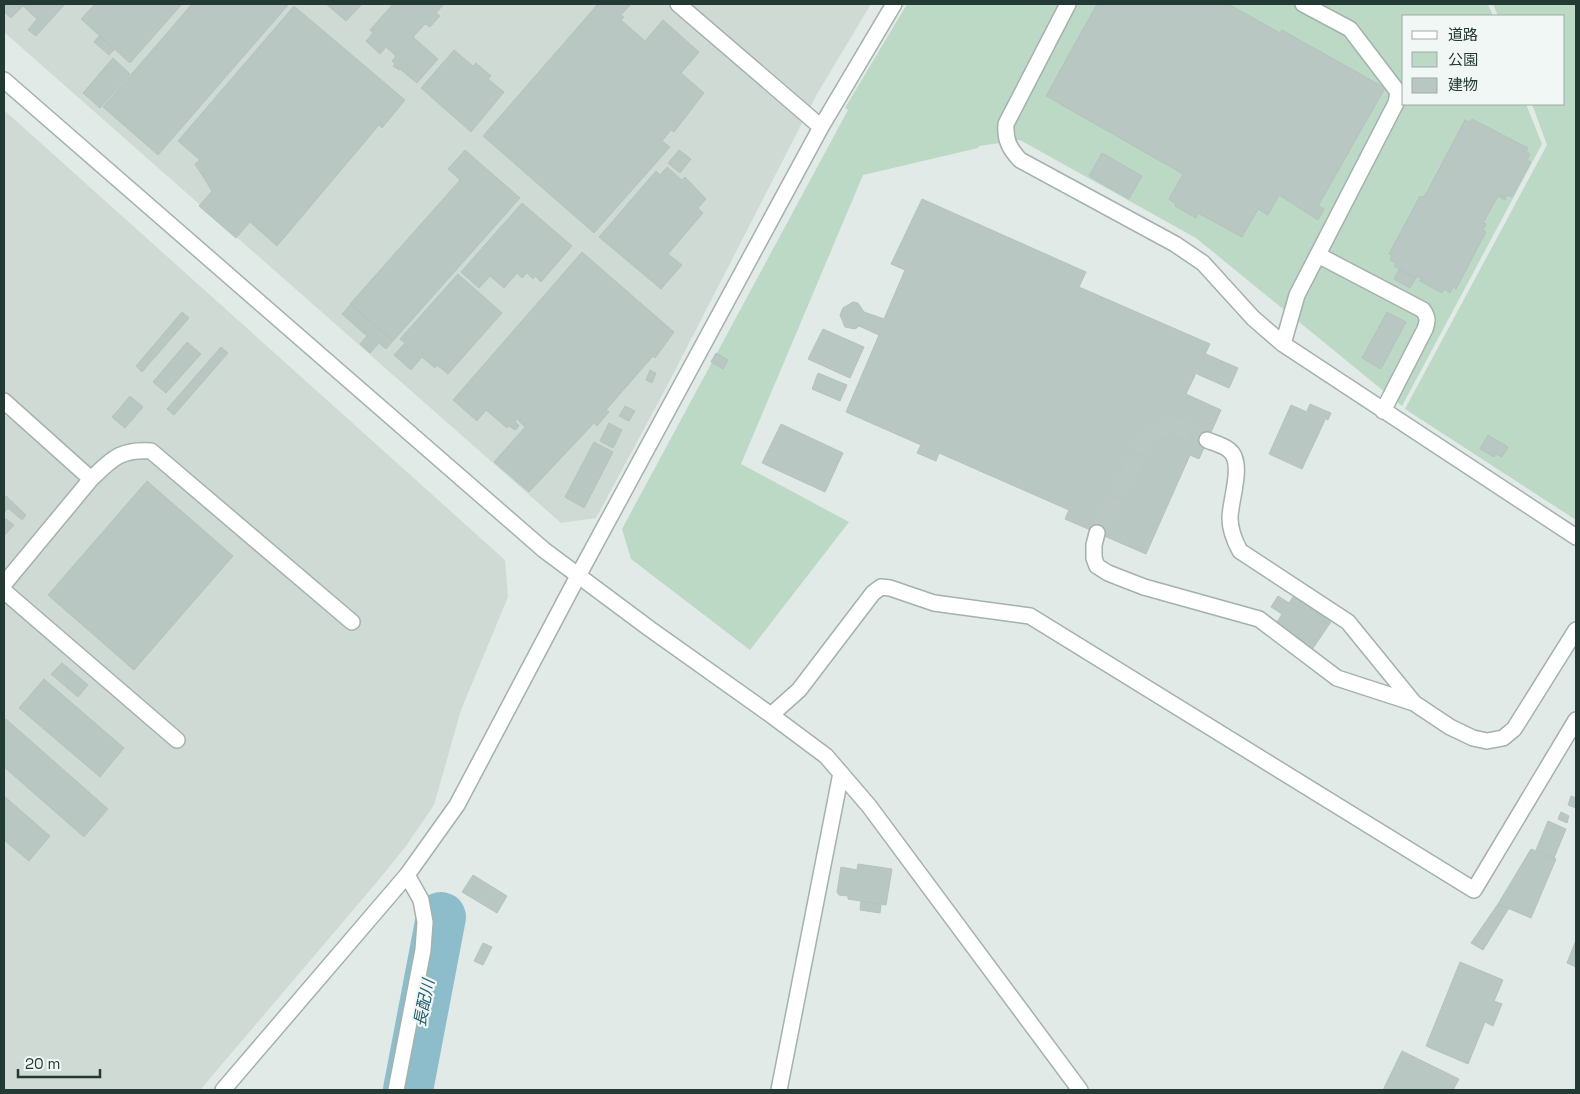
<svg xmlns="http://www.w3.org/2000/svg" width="1580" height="1094" viewBox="0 0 1580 1094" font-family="'Space Grotesk','Noto Sans JP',sans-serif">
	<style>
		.built { fill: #cfdad5 }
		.green { fill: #bbd9c5 }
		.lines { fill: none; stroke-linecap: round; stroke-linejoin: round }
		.river { stroke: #8dbdca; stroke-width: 50 }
		.building { fill: #b9c7c2; stroke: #b4c3bd }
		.minor-tunnel { stroke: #bbc7c2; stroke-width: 15; stroke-dasharray: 15 8; stroke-linecap: butt }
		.minor-casing { stroke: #a4b1ad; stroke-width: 18 }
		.minor { stroke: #fff; stroke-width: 15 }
		.labels { text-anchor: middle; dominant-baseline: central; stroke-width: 4.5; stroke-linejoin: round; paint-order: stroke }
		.water-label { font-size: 16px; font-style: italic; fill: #235d6f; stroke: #f1f7f4 }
	</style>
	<rect width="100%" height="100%" fill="#e1eae6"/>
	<!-- built -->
	<path class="built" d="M4,4H871L817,94L666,388L596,518L561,523L4,32Z
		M4,110L505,560L508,597L461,710L434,805L406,846L377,882L200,1090H4Z"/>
	<!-- green -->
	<path class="green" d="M907,4H1488L1493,16H1404V104H1526L1542,144L1402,406L1196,238L1020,140L979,146L978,148L863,175L741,464L849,522L750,650L631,559L622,529L848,110L845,108Z
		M1493,4H1576V520L1405,409L1547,145L1532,104H1564V16H1498Z"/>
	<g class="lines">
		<!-- river -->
		<path class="river" d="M408,1090L441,917"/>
	</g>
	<!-- building -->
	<path class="building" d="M4,4H65L36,36L28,30L37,19L23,6L11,18L4,12Z
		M95,4H182L130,63L81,19Z
		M192,4H289L158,155L103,107Z
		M326,4H362L346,21Z
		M393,4H444L436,13L440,16L430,27L425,24L413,37L438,59L417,83L400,69L399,70L393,66L395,64L392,61L396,56L386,47L380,54L366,41L373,33L370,30Z
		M598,4H631L621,15L624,17L621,20L645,41L663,20L699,52L681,73L704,93L674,132L671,130L662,141L670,147L594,233L483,136Z
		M1097,4H1228L1280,33L1282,30L1385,88L1318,206L1324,209L1318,220L1279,195L1268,215L1258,209L1242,237L1198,213L1196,218L1175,206L1176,204L1169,199L1183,174L1046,96Z
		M294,6L405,100L382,128L379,125L277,246L250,222L236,238L199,206L212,191L195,164L200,160L178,141Z
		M99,36L115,49L109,55L94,42Z
		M454,50L473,66L476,63L491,76L488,79L504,92L471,132L421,88Z
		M113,58L130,74L100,108L83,93Z
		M1472,119L1528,148L1526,152L1530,154L1527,160L1531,162L1512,197L1507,195L1505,200L1498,196L1483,223L1486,224L1483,230L1486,232L1456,289L1453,287L1450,293L1444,289L1442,293L1420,281L1421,278L1417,276L1416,278L1394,266L1396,263L1390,260L1392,255L1389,254L1420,196L1423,197L1427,192L1465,120L1470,122Z
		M465,150L520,198L393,341L350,304L460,180L448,169Z
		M679,150L691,159L680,173L668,163Z
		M1102,153L1142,176L1129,199L1089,176Z
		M667,167L682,180L685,177L706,199L698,208L703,213L668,254L682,265L661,289L599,237L656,171L660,175Z
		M922,199L1086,272L1079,287L1210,344L1186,394L1221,410L1199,459L1190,455L1146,554L1065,519L1069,510L939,453L936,461L917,453L921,445L846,412L879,335L859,326L855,329L845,327L840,315L843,308L853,302L858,303L864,312L884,319L905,270L891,264Z
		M522,203L572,246L541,282L535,276L533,279L527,273L522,278L517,273L504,288L490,276L479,288L461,272Z
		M582,252L674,332L655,358L653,356L606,410L609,412L597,426L594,423L529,492L494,462L525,427L517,419L515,421L519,426L515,430L509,426L507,428L486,410L477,421L453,400Z
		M1399,269L1416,278L1410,288L1394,279Z
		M458,274L502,313L448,374L437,365L435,368L422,357L411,370L394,355L405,343L400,339Z
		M351,304L393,341L386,349L379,343L370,353L360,344L367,336L342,314Z
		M182,312L189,318L142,372L136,366Z
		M1387,312L1406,322L1381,369L1362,358Z
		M823,329L864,347L850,378L808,359Z
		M187,342L201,354L166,393L153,382Z
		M221,347L228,353L174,415L167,409Z
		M716,353L728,360L723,369L711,362Z
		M1206,354L1238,368L1229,388L1197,374Z
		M650,370L656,373L652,383L646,380Z
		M818,373L847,385L840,401L812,389Z
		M130,396L143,407L125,428L112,417Z
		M1310,404L1331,413L1328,420L1307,411Z
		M1291,405L1325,420L1302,469L1269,454Z
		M625,406L635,411L629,421L619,416Z
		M609,423L622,430L613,448L600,441Z
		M781,424L843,453L825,492L762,463Z
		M1488,435L1508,447L1502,457L1496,454L1494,457L1480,449Z
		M594,442L613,452L584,508L565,497Z
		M147,481L233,556L134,670L48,595Z
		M6,496L26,515L22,520L8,508L4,513V499Z
		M6,519L14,525L4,536V522Z
		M1301,585L1339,610L1307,657L1270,633L1282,614L1271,607L1278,596L1289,603Z
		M62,663L88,685L78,697L51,674Z
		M44,679L124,748L100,777L19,708Z
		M6,719L108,809L84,837L4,767V722Z
		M4,796L50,836L29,861L4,840Z
		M1571,796L1576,798V808L1568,805Z
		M1561,812L1569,816L1567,823L1558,819Z
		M1548,821L1566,829L1554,858L1536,850Z
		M1531,849L1556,859L1531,918L1498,904Z
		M858,864L892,869L886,905L848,899V896L839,895L837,892L841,867L857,870Z
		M473,875L507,896L497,913L462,892Z
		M861,901L881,905L880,913L860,910Z
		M1498,904L1509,908L1483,950L1471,943Z
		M1576,940V967L1567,963Z
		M483,943L492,947L483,965L474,961Z
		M1460,962L1503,980L1494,1001L1502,1004L1493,1026L1485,1022L1468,1064L1426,1046Z
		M1402,1051L1459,1079L1453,1090H1383Z"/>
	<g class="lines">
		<!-- minor-tunnel -->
		<path class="minor-tunnel" d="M1097,533L1141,447L1154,432L1178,427L1207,440"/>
		<!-- minor casing -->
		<g class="minor-casing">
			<path id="minor" d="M678,4L821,127
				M1068,4L1006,124C1005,140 1009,148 1020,160L1175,244L1203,263L1253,318L1283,344L1576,537
				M4,80L544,550L650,629L771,715L826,756L869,806L1080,1090
				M1318,255L1423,310C1428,317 1428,321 1425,329L1383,411
				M1283,344L1297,295L1396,103L1398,92L1350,29L1303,4
				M4,401L91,479C112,459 120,449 151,451L352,622
				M1207,440C1214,443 1223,445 1229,450C1245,462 1230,500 1230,518C1230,530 1234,540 1240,551L1348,622L1414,703
				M1097,533L1094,545V558L1097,566L1108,573L1144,587L1259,619L1337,678L1414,703L1450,727L1473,738L1487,741L1503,738L1514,729L1576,630
				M4,584L91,479
				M4,591L177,740
				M771,715L799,690L873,593L881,587L890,588L934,603L1030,616L1474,890L1576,720
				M223,1090L407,875L457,805L578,576L821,127L894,4
				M396,1090L423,950L425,922L421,900L407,875
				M779,1090L841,773"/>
		</g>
		<!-- minor -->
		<use href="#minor" class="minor"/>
	</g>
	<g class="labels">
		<!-- water labels -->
		<g class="water-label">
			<text transform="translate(424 1003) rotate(-79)">長配川</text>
		</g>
	</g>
	<!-- border -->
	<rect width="1580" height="1094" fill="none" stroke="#233934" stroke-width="10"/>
	<!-- legend -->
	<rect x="1402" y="15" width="162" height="90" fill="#f1f7f4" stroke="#9faba7"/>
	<rect x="1412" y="31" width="25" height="8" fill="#ffffff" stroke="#9faba7"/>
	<text x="1448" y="40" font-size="15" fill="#233934">道路</text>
	<rect x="1412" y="52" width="25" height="15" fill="#bbd9c5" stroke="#9faba7"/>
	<text x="1448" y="65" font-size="15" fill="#233934">公園</text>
	<rect x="1412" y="78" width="25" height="15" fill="#b9c7c2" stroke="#9faba7"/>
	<text x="1448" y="90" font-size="15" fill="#233934">建物</text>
	<!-- scale -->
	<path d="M18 1069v8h82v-8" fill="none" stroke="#233934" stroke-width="2.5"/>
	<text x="25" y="1069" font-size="15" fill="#233934" stroke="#f1f7f4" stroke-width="4" paint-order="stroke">20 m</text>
</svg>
